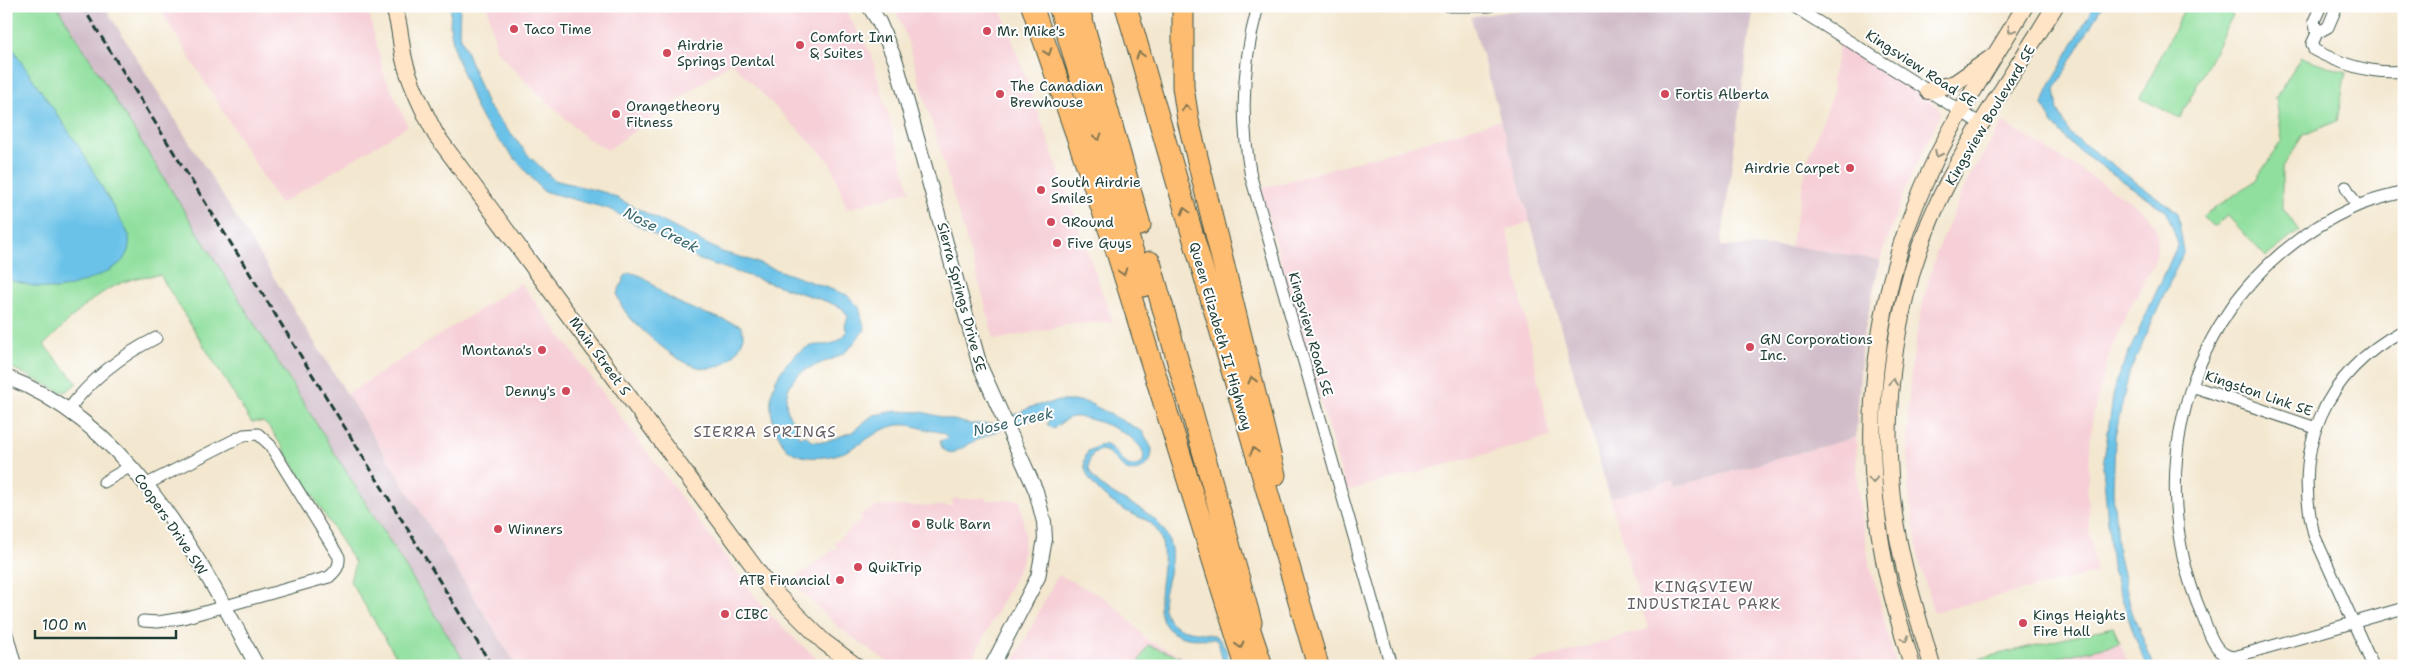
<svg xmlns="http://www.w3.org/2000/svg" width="2410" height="672" viewBox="0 0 2410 672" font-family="'Shantell Sans',sans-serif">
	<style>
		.built { fill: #f6cfd7 }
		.industrial { fill: #d1bdc9 }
		.green { fill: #90df9e; stroke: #588e69 }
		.water { fill: #6bc2e8; stroke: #45808e }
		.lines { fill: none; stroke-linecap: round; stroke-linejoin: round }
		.minor-casing { stroke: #3f564b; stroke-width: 13 }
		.tertiary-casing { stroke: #3f564b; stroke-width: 16 }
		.secondary-casing { stroke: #3f564b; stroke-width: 18 }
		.motorway-casing { stroke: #3f564b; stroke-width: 23 }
		.minor { stroke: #fff; stroke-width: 11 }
		.tertiary { stroke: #fff; stroke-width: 14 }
		.secondary { stroke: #ffe4c6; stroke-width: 16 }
		.motorway { stroke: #febc70; stroke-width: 21 }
		.rail { stroke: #1f3d34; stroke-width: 3; stroke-dasharray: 8 4; stroke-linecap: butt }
		.oneway { stroke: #8f907d }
		.oneway2 { stroke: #83764f }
		.poi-dot { fill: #d1495b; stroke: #fff; stroke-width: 2 }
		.labels { text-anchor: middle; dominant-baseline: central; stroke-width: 4; stroke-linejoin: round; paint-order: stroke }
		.poi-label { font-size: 14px; fill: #1f3d34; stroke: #fff; text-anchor: start }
		.street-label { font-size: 14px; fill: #1f3d34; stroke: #fff }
		.water-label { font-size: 15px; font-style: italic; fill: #36656a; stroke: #fff }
		.neighbourhood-label { font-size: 15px; letter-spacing: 1px; fill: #666064; stroke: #fff }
	</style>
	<rect width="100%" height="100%" fill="#fff"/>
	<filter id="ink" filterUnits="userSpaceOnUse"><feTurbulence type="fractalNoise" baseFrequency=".02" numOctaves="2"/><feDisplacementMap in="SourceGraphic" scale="10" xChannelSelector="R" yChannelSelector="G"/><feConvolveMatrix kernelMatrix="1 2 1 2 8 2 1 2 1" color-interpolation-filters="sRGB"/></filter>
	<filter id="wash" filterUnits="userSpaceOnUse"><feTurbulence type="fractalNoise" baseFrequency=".0096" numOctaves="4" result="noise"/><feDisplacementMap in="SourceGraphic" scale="20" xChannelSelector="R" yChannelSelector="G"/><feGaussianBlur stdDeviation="1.12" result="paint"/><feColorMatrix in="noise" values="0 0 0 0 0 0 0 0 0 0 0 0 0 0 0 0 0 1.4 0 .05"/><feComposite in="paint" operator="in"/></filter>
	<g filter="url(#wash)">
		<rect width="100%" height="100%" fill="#f3e7cf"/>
		<!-- built -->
		<path class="built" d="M158,6H367L384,74L408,126L280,204Z
			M487,6H843L871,54L910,191L847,209L830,162L731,62L608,150L586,138L528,84L497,51Z
			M894,6H1000L1113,322L1073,324L994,340L983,296L907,39Z
			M1839,44L1921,94L1938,107L1941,113L1904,192L1880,260L1790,247L1808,159L1834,89L1831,79L1837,60Z
			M1501,120L1531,221L1507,230L1550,437L1346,491L1260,189Z
			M2003,122L2138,206L2154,224L2157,234V252L2154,263L2127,313L2109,355L2092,420L2087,493L2089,526L2096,573L1933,612L1919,559L1908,488V412L1911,369L1924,297L1936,254L1968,179Z
			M521,283L766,611L799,643L826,666H517L347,394Z
			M1856,437L1858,493L1868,557L1896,666H1517L1648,629L1610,498L1673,481L1676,487Z
			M986,498V500H1020L1025,534L1021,563L1016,575L969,666H890L888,662L838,627L791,581L837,547L834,543L862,519L860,514L879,506H952V499Z
			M1059,575L1105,598L1122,612L1148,641L1180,655L1189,666H1012L1055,580Z
			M2120,643L2129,666H2023Z"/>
		<!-- industrial -->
		<path class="industrial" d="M57,6H104L517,666H467Z
			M1544,6H1753L1721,246L1799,247L1880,260L1862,342L1856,437L1675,487L1673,481L1610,498L1471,17Z"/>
		<!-- green -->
		<path class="green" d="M6,6H57L467,666H402L350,581L355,563L271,429L263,422H251L160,275C106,277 80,310 44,345L77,383L67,391L61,392L6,365Z
			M2186,6H2215L2233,15L2180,118L2140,98Z
			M2301,57L2346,72L2337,121L2303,135L2282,168V207L2299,231L2266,257L2228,216L2213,226L2202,217L2255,181L2282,140L2276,97Z
			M2113,627L2120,643L2023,666H1948Z
			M1148,645L1180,657L1187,666H1149L1139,661Z"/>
		<!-- water -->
		<path class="water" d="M451,6H460L459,32L487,105L529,156L554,180L607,193L722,252L744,258L847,295L859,307L865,330C857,336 853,347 844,353C832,361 810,365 799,374C781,390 783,414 799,429L797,432L799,437L805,435L812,441L824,442L852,432L873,415L896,411L922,412L969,424H994L1031,407L1059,401H1079L1089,403L1136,428L1143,432L1152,449C1152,457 1150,465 1141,469C1120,479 1118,452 1101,450C1095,451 1092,454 1090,459C1080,483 1130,502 1144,511C1151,516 1158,522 1163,529C1186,561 1153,593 1167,617C1181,640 1213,625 1223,644C1227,650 1228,659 1230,666H1224L1218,642L1214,639C1204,638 1194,640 1183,637C1136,623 1179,562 1156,529C1149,519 1140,518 1130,513C1110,503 1073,476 1088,451L1103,444C1118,446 1124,476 1142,463C1155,439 1090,415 1073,417C1065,418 1059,425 1053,429L1047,424L1049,421L1047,418C1017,419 979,438 953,453C945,452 941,449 940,441L948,438C942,430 936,432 928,430C918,427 909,424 898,425C880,428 869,439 854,447C839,457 809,462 792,452C783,448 777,433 774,424C768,405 770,387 782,370C789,359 804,345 818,345C831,345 839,343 847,332L845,326L848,316L842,308L828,302L700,260L609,209L543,191L484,123L476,108L455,53L450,27Z
			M2094,6H2102L2055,89L2058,110L2070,134L2177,212L2184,251L2129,373L2115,436L2113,492L2118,553L2132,612L2154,666H2147L2133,632L2112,567L2103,467L2115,383L2178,244L2167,212L2073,146L2052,123L2043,104L2048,89Z
			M6,35L18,57L80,148L129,235C130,244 129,252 123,260C114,272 71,288 56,289C39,289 22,283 6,279Z
			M629,273C645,273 655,289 668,297C691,311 716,316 741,326C745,335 743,342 737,351C711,388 673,357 649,336C635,323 622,313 617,294L625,276Z"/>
	</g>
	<g filter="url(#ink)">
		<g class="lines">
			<!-- minor casing -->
			<g class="minor-casing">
				<path id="minor" d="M1258,6C1242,63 1240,119 1251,177L1391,666
					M1449,6H1490
					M1793,6L1981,124
					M2321,6L2314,21L2317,33L2312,44L2314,50C2341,64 2373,75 2404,71
					M2317,33L2328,27L2337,6
					M2346,187L2357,206
					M2404,192C2388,196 2372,200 2357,206C2197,276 2135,459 2202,615C2209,631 2214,656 2234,657L2404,608
					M2192,386L2316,428
					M68,410C92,378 120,356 156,338
					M104,482L131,466
					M143,621L158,622L183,618L329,577C336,571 340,566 339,557L270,445L258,434L244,435L147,484
					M6,630L16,666
					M2373,666L2314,535C2292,448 2324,373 2404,330"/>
			</g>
			<!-- tertiary casing -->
			<g class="tertiary-casing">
				<path id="tertiary" d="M869,6L879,22L896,62L980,366L1036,491L1044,522L1045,539L1038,577L992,666
					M6,377C132,425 196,554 257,666"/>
			</g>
			<!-- secondary casing -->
			<g class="secondary-casing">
				<path id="secondary" d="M393,6C401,24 400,45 405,63C412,88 424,112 436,135L769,587L824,642L856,666
					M1928,91L1955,83L1991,58
					M1912,666C1902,631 1891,596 1884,560C1860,435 1872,304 1923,187C1950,123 1990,65 2025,6
					M1932,666C1919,620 1904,574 1896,527C1877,412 1895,283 1949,180C1980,120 2020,64 2055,6"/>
			</g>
			<!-- motorway casing -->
			<g class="motorway-casing">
				<path id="motorway" d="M1032,6L1116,249L1246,666
					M1059,6L1143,286
					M1078,6L1140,225
					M1126,6L1318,666
					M1183,6V87L1188,120L1275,475
					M1150,262L1251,622
					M1243,609L1262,666"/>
			</g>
			<!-- minor -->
			<use href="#minor" class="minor"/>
			<!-- tertiary -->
			<use href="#tertiary" class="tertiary"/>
			<!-- secondary -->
			<use href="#secondary" class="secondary"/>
			<!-- motorway -->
			<use href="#motorway" class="motorway"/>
			<!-- rail -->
			<path class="rail" d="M82,6L262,293L492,666"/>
		</g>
		<!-- one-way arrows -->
		<defs><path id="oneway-chevron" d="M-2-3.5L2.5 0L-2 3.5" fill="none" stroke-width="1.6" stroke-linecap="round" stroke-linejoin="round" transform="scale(1.25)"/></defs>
		<g class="oneway">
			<use href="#oneway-chevron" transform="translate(2011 30) rotate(121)"/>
			<use href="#oneway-chevron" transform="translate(1938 154) rotate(117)"/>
			<use href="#oneway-chevron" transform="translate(1893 382) rotate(-85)"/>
			<use href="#oneway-chevron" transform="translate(1873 480) rotate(87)"/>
			<use href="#oneway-chevron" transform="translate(1905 639) rotate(74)"/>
		</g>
		<g class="oneway2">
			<use href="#oneway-chevron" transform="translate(1048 52) rotate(71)"/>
			<use href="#oneway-chevron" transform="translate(1140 55) rotate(-106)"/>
			<use href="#oneway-chevron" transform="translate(1186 108) rotate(-98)"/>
			<use href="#oneway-chevron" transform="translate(1098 137) rotate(73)"/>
			<use href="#oneway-chevron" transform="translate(1185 211) rotate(-106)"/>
			<use href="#oneway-chevron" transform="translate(1123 272) rotate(72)"/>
			<use href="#oneway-chevron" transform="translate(1252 380) rotate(-104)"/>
			<use href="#oneway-chevron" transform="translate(1254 451) rotate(-106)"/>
			<use href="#oneway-chevron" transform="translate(1240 645) rotate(73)"/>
		</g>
	</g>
	<!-- markers -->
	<g class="poi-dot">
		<circle cx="514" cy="29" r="5"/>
		<circle cx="987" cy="31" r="5"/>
		<circle cx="800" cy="45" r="5"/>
		<circle cx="667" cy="53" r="5"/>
		<circle cx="1000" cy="94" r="5"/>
		<circle cx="1665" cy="94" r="5"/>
		<circle cx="616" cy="114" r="5"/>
		<circle cx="1850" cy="168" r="5"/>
		<circle cx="1041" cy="190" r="5"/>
		<circle cx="1051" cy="222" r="5"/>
		<circle cx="1057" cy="243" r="5"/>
		<circle cx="1750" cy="347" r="5"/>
		<circle cx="542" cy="350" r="5"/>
		<circle cx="566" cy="391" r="5"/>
		<circle cx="916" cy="524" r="5"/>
		<circle cx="498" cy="529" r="5"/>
		<circle cx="858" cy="567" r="5"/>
		<circle cx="840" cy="580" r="5"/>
		<circle cx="725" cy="614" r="5"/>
		<circle cx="2023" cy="623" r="5"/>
	</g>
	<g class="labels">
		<!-- poi labels -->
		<g class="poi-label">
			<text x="524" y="29">Taco Time</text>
			<text x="997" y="31">Mr. Mike's</text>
			<text x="810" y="37">Comfort Inn<tspan x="810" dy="16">&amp; Suites</tspan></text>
			<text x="677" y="45">Airdrie<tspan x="677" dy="16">Springs Dental</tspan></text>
			<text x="1010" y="86">The Canadian<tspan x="1010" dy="16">Brewhouse</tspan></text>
			<text x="1675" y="94">Fortis Alberta</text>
			<text x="626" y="106">Orangetheory<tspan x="626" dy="16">Fitness</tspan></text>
			<text x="1840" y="168" text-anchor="end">Airdrie Carpet</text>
			<text x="1051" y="182">South Airdrie<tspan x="1051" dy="16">Smiles</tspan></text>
			<text x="1061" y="222">9Round</text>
			<text x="1067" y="243">Five Guys</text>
			<text x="1760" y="339">GN Corporations<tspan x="1760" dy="16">Inc.</tspan></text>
			<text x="532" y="350" text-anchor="end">Montana's</text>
			<text x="556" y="391" text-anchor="end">Denny's</text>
			<text x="926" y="524">Bulk Barn</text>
			<text x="508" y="529">Winners</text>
			<text x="868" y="567">QuikTrip</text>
			<text x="830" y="580" text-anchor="end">ATB Financial</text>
			<text x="735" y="614">CIBC</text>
			<text x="2033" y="615">Kings Heights<tspan x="2033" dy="16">Fire Hall</tspan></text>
		</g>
		<!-- street labels -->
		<g class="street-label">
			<text transform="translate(1921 68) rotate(33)">Kingsview Road SE</text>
			<text transform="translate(1990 115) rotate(-59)">Kingsview Boulevard SE</text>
			<text transform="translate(962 297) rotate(75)">Sierra Springs Drive SE</text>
			<text transform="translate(1311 334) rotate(74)">Kingsview Road SE</text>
			<text transform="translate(1221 336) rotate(74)">Queen Elizabeth II Highway</text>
			<text transform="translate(600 356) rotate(54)">Main Street S</text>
			<text transform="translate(2259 393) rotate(19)">Kingston Link SE</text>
			<text transform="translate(171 524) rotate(56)">Coopers Drive SW</text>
		</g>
		<!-- water labels -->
		<g class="water-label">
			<text transform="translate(661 230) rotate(27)">Nose Creek</text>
			<text transform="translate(1013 422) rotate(-13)">Nose Creek</text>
		</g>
		<!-- neighbourhood labels -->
		<g class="neighbourhood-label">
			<text x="765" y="432">SIERRA SPRINGS</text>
			<text x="1704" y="587">KINGSVIEW<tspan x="1704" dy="17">INDUSTRIAL PARK</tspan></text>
		</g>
	</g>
	<!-- margin -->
	<rect width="2410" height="672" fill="none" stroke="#fff" stroke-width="25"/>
	<!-- scale -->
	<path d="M35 630v8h141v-8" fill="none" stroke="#1f3d34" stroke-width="2.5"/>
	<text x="42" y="630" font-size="15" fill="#1f3d34" stroke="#ffffff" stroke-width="4" paint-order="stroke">100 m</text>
</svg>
